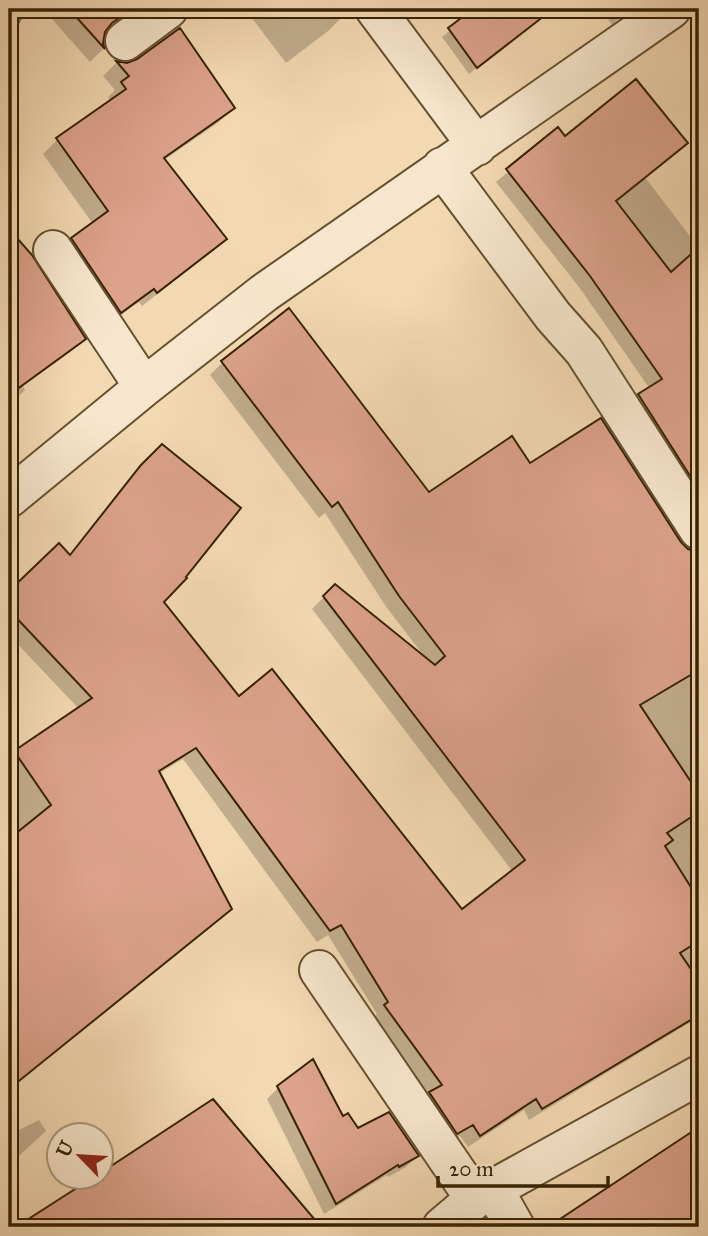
<svg xmlns="http://www.w3.org/2000/svg" width="708" height="1236" viewBox="0 0 708 1236" font-family="'IM FELL Great Primer',serif">
	<style>
		.shadow { fill: #0003 }
		.lines { fill: none; stroke-linecap: round; stroke-linejoin: round }
		.stream { stroke: #737d69; stroke-width: 18 }
		.building { fill: #dca28b; stroke: #362202; stroke-width: 2 }
		.minor-casing { stroke: #65502e; stroke-width: 42 }
		.minor { stroke: #f7e6cd; stroke-width: 38 }
	</style>
	<rect width="100%" height="100%" fill="#f3d9b2"/>
	<filter id="stains"><feTurbulence type="fractalNoise" baseFrequency=".00286" numOctaves="4"/><feColorMatrix values="0 0 0 0 .2 0 0 0 0 .09 0 0 0 0 .02 0 0 0 .5 -.17"/></filter>
	<radialGradient id="worn" r=".72"><stop offset=".6" stop-color="#630" stop-opacity="0"/><stop offset="1" stop-color="#630" stop-opacity=".3"/></radialGradient>
	<!-- shadow -->
	<path class="shadow" d="M43,9H134L104,31L102,43L103,49L90,62Z
		M245,9H336L342,17L328,31L286,63Z
		M476,9H516L529,26L469,74L442,37Z
		M602,9H626L625,12L612,25Z
		M116,63L127,65L233,108L219,122L164,160L224,238L210,252L142,306L139,302L106,326L58,253L72,239L93,224L43,154L57,140L111,101L108,97L115,90L103,76Z
		M596,113L699,248V495L688,501L628,407L650,389L579,287L496,182L558,130L565,139Z
		M9,232L31,256L83,339L70,352L23,386L25,390L9,405Z
		M222,363L428,494L530,466L641,526L699,607V1017L529,1120L524,1110L468,1147L460,1136L444,1145L418,1105L428,1095L373,1018L377,1014L328,935L317,942L183,759L158,774L230,908L9,1090V757L79,709L9,635V593L59,546L69,556L129,479L162,447L161,602L239,698L462,912L513,872L312,609L335,586L424,656L387,608L325,513L319,518L210,375Z
		M278,1088L357,1131L417,1156L406,1167L388,1177L387,1175L324,1214L267,1099Z
		M213,1101L313,1220L306,1227H20L97,1176H102V1174Z
		M39,1120L46,1131L9,1165V1135Z
		M699,1130V1227H552Z"/>
	<g class="lines">
		<!-- stream -->
		<path class="stream" d="M9,24L17,9"/>
	</g>
	<!-- building -->
	<path class="building" d="M69,9H132L112,23L105,32L103,43L105,49Z
		M473,9H553L477,68L448,28Z
		M180,28L235,108L164,158L227,239L157,293L154,289L121,313L71,238L108,211L56,138L126,89L121,82L129,76L116,61L127,63L137,59Z
		M636,79L688,143L616,201L671,272L699,247V490L638,394L662,379L590,276L506,169L558,127L565,136Z
		M9,229L32,255L86,339L9,395Z
		M289,308L429,492L512,436L530,463L601,418L681,542L688,549L699,552V670L640,705L699,794V812L667,833L673,840L665,846L699,900V941L680,953L699,981V1015L542,1109L536,1099L480,1136L473,1125L457,1134L429,1092L442,1085L384,1005L388,1002L341,925L330,931L196,748L159,771L232,909L9,1089V839L51,805L14,751L92,698L9,610V591L59,543L70,555L141,465L162,444L241,508L186,577L187,578L164,602L239,696L272,669L462,909L525,860L323,596L335,584L435,665L445,656L399,596L338,502L332,507L221,361Z
		M313,1059L343,1116L348,1113L358,1128L389,1112L419,1156L399,1167L398,1165L336,1204L277,1086Z
		M213,1099L321,1227H16L94,1177H102V1172Z
		M699,1127V1227H548Z"/>
	<g class="lines">
		<!-- minor casing -->
		<g class="minor-casing">
			<path id="minor" d="M375,9L477,146
				M125,41L168,9
				M442,167L553,316L584,351L699,530
				M53,250L144,387
				M9,498L144,387L264,293L671,9
				M319,970L475,1199
				M494,1190L515,1227
				M442,1227L475,1199L699,1075"/>
		</g>
		<!-- minor -->
		<use href="#minor" class="minor"/>
	</g>
	<!-- margin -->
	<rect width="708" height="1236" fill="none" stroke="#f3d9b2" stroke-width="35"/>
	<rect x="10" y="10" width="687" height="1215" fill="none" stroke="#362202" stroke-width="3.5"/>
	<rect x="18" y="18" width="673" height="1201" fill="none" stroke="#362202" stroke-width="2"/>
	<!-- north arrow -->
	<g transform="translate(80 1156) rotate(295)"><circle r="33" fill="#f7e6cd" stroke="#aa987c" stroke-width="2"/>
	<path d="M0-5L12 26L0 18L-12 26Z" fill="#8f2418"/>
	<text y="-10" font-size="19" font-weight="bold" text-anchor="middle" fill="#362202">U</text>
	</g>
	<!-- scale -->
	<path d="M438 1176v10h170v-10" fill="none" stroke="#362202" stroke-width="3.5"/>
	<text x="449" y="1176" font-size="21" fill="#362202" stroke="#f7e6cd" stroke-width="5" paint-order="stroke">20 m</text>
	<rect width="100%" height="100%" filter="url(#stains)"/>
	<rect width="100%" height="100%" fill="url(#worn)"/>
</svg>
